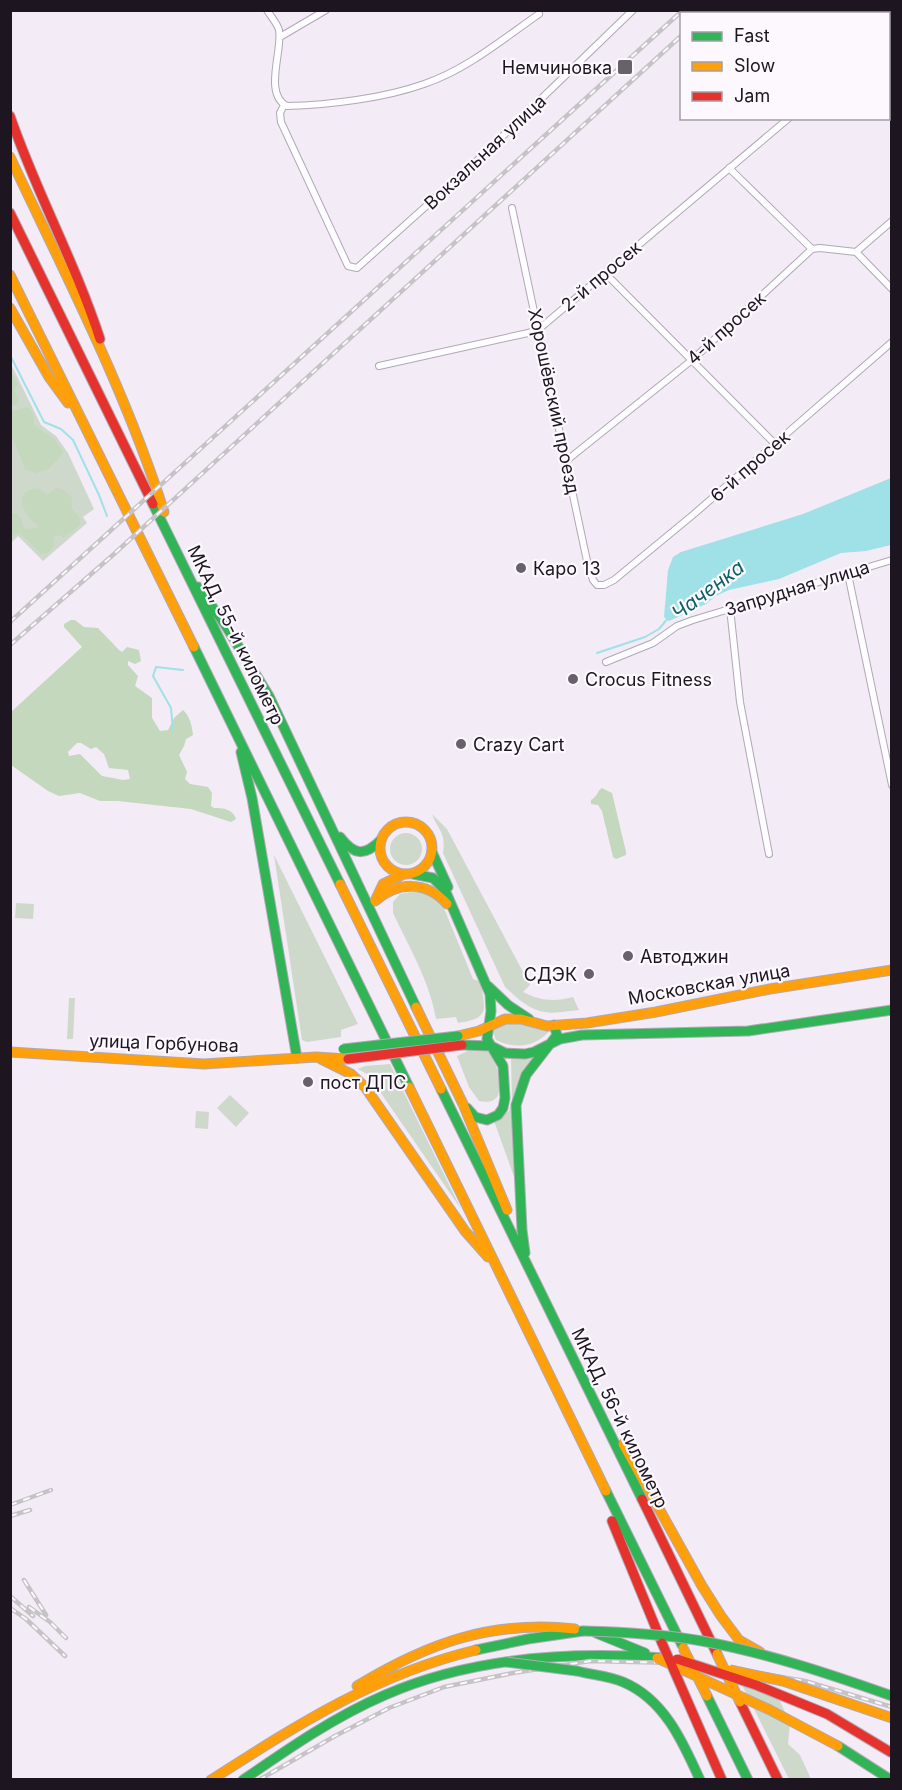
<svg xmlns="http://www.w3.org/2000/svg" width="902" height="1790" viewBox="0 0 902 1790" font-family="Inter,sans-serif">
	<style>
		.green { fill: #ced9cb }
		.forest { fill: #c3d8bd; fill-rule: evenodd }
		.water { fill: #a0e1e7 }
		.lines { fill: none; stroke-linecap: round; stroke-linejoin: round }
		.stream { stroke: #a0e1e7; stroke-width: 2 }
		.street-casing { stroke: #b0a9b4; stroke-width: 8 }
		.fast-casing { stroke: #b0a9b4; stroke-width: 11 }
		.slow-casing { stroke: #b0a9b4; stroke-width: 11 }
		.jam-casing { stroke: #b0a9b4; stroke-width: 11 }
		.street { stroke: #fdfcfe; stroke-width: 6 }
		.fast { stroke: #30b455; stroke-width: 9 }
		.slow { stroke: #ff9f0a; stroke-width: 9 }
		.jam { stroke: #e5322d; stroke-width: 9 }
		.rail-casing { stroke: #c5c3c6; stroke-width: 4.5 }
		.rail { stroke: #fcf8fe; stroke-width: 2; stroke-dasharray: 7; stroke-linecap: butt }
		.fast-bridge-casing { stroke: #b0a9b4; stroke-width: 11; stroke-linecap: butt }
		.slow-bridge-casing { stroke: #b0a9b4; stroke-width: 11; stroke-linecap: butt }
		.jam-bridge-casing { stroke: #b0a9b4; stroke-width: 11; stroke-linecap: butt }
		.fast-bridge { stroke: #30b455; stroke-width: 9 }
		.slow-bridge { stroke: #ff9f0a; stroke-width: 9 }
		.jam-bridge { stroke: #e5322d; stroke-width: 9 }
		.poi-dot { fill: #68616c; stroke: #fcf8fe; stroke-width: 2 }
		.labels { text-anchor: middle; dominant-baseline: central; stroke-width: 4.5; stroke-linejoin: round; paint-order: stroke }
		.poi-label { font-size: 18px; fill: #1d1621; stroke: #fcf8fe; text-anchor: start }
		.street-label { font-size: 18px; fill: #1d1621; stroke: #fcf8fe }
		.water-label { font-size: 20px; font-style: italic; fill: #0c6164; stroke: #fcf8fe }
	</style>
	<rect width="100%" height="100%" fill="#f3ebf6"/>
	<!-- green -->
	<path class="green" d="M10,362L41,425L56,436L68,453L94,509L83,517L87,523L43,561L18,536L11,543Z
		M432,814L447,829L530,985L523,992C541,1001 554,1002 573,997L579,1010C568,1011 555,1014 545,1012C529,1010 516,997 505,987L443,853C446,831 438,831 432,814Z
		M390 849a16 16 0 1 1 32 0a16 16 0 1 1-32 0Z
		M274,855L358,1024L341,1030V1037L307,1042L302,1040Z
		M416,891L433,893L441,901L473,979L481,982C484,1009 492,1018 458,1023L456,1017L436,1019C430,982 409,947 393,913V902L400,894Z
		M16,903L34,904L33,919L15,918Z
		M69,998H75L73,1039H67Z
		M511,1022L552,1028C537,1047 517,1050 496,1040L493,1032L498,1025Z
		M474,1048C478,1049 485,1049 488,1051C497,1057 503,1089 497,1097C492,1103 485,1102 479,1101L469,1087L457,1056Z
		M534,1055L520,1079L517,1185L494,1121L509,1111L512,1101L511,1057Z
		M390,1064L461,1209L374,1083L367,1074L358,1069L365,1066Z
		M230,1095L249,1113L236,1127L217,1108Z
		M196,1111L209,1112L208,1129L195,1128Z
		M773,1686L790,1723L788,1744L800,1755L811,1779H789L743,1687Z"/>
	<!-- forest -->
	<path class="forest" d="M10,369L18,384L14,391L19,400L17,404L11,406Z
		M27,407C35,411 32,419 35,426L54,438L63,452C61,459 54,461 50,468L36,473L25,469L14,441L11,438V412Z
		M38,488L47,495L56,488L64,490L72,498V509L80,518V525L64,538L58,535L54,536L53,547L48,553L41,554L19,533L10,537L11,515L13,513C20,514 22,520 23,526L26,529L37,528V525C23,514 11,491 38,488Z
		M71,620H75L84,627L98,628L119,650L122,652L127,647L139,650L141,661L135,664L128,661V665L138,676L135,686L152,698V718L160,731L168,730L174,718L183,710C190,716 192,726 193,735L186,739L184,746L179,755L187,772L185,779L190,784L208,787L212,793L211,806L214,808C223,808 233,809 236,819L231,822L191,809L118,801H100L80,793L59,796L48,791L11,765V712L82,647L64,627V624ZM77,743H81L91,749L96,747L104,754L109,768L128,770L130,779L123,780L102,776L80,754L69,756L68,752Z
		M602,788L612,793L626,852V855L616,859L613,857L602,811L598,805L591,804V800C598,796 597,791 602,788Z"/>
	<!-- water -->
	<path class="water" d="M891,478V545L866,551L841,553L779,579L729,590L716,596L706,604L669,621L664,617L668,570L673,557L681,552L803,514Z"/>
	<g class="lines">
		<!-- stream -->
		<path class="stream" d="M10,355L44,422L61,429L73,440L99,495L107,516
			M597,653L645,637L659,629L668,618
			M173,730L171,708L153,676L156,667L183,670"/>
		<!-- street casing -->
		<g class="street-casing">
			<path id="street" d="M267,10C271,17 277,23 279,30C283,50 263,94 287,106C329,105 385,98 424,84C466,70 503,39 539,14
				M888,34L892,32
				M280,37L326,10
				M284,105L280,113L281,122L348,266L357,268L481,157L633,10
				M729,168L812,249
				M512,208L587,561L593,580L597,585H604L614,580L694,514L892,342
				M856,252L892,289
				M605,273L775,444
				M379,366L528,333L539,329L789,118
				M566,461L692,360L812,249L820,248L856,252L892,221
				M848,574L892,785
				M730,608L740,702L769,854
				M606,662L653,643L677,626L693,620L892,560"/>
		</g>
		<!-- fast casing -->
		<g class="fast-casing">
			<path id="fast" d="M877,10L880,14
				M153,504L340,884
				M198,587L224,623L269,696L416,1007
				M194,647L409,1087
				M241,752L252,798L297,1058
				M340,837C354,855 364,857 381,840
				M432,852L448,887
				M413,874L433,878L445,890L490,994L491,1011L487,1039L503,1066L505,1098L503,1108L498,1115L487,1120L475,1117L467,1108
				M488,986L508,1005L529,1019
				M462,1045L491,1046L505,1053L525,1054L534,1052L560,1039L582,1035L748,1031L892,1010
				M441,1089L642,1499
				M525,1253L522,1230L516,1105L526,1075L557,1035L554,1025
				M606,1491L682,1645
				M596,1633L645,1653
				M476,1650L528,1639L583,1631
				M577,1671C592,1675 609,1676 623,1682C664,1699 683,1742 700,1780
				M707,1696L748,1780
				M838,1746L891,1780
				M243,1780C288,1749 334,1717 385,1695C472,1657 570,1651 664,1658"/>
		</g>
		<!-- slow casing -->
		<g class="slow-casing">
			<path id="slow" d="M888,22L892,25
				M10,157C65,274 125,389 164,512
				M10,275L194,647
				M10,308L49,377L68,403
				M380 848a26 26 0 1 1 52 0a26 26 0 1 1-52 0Z
				M340,884L441,1089
				M375,901C398,881 427,881 447,904
				M375,901L383,884L402,875
				M416,1007L463,1104L507,1210
				M458,1036L479,1031L505,1019H521L547,1026L587,1023L656,1012L770,989L892,970
				M10,1052L204,1064L316,1057L348,1059
				M321,1059L351,1074L365,1087L465,1231L488,1257
				M409,1087L606,1491
				M623,1444L702,1586L721,1616L739,1640L760,1652
				M357,1686C428,1643 491,1620 575,1629
				M211,1780C297,1725 376,1674 476,1650"/>
		</g>
		<!-- jam casing -->
		<g class="jam-casing">
			<path id="jam" d="M10,116C36,192 75,262 100,339
				M10,213L153,504
				M642,1499L717,1654
				M612,1521L662,1643
				M740,1702L778,1780"/>
		</g>
		<!-- street -->
		<use href="#street" class="street"/>
		<!-- fast -->
		<use href="#fast" class="fast"/>
		<!-- slow -->
		<use href="#slow" class="slow"/>
		<!-- jam -->
		<use href="#jam" class="jam"/>
		<!-- rail casing -->
		<g class="rail-casing">
			<path id="rail" d="M698,14L701,10
				M10,622L683,10
				M10,645L114,554L682,35
				M10,1505L51,1490
				M10,1516L30,1510
				M24,1580L46,1615
				M10,1596L33,1616
				M29,1607L50,1622L66,1638
				M10,1608L26,1619L65,1656
				M739,1670L805,1681L892,1707
				M259,1780L335,1736L389,1708L444,1687L513,1673L590,1661L675,1663"/>
		</g>
		<!-- rail -->
		<use href="#rail" class="rail"/>
		<!-- fast-bridge casing -->
		<g class="fast-bridge-casing">
			<path id="fast-bridge" d="M343,1049L458,1036
				M583,1631C623,1632 663,1634 702,1641C767,1653 830,1674 892,1696
				M506,1662L577,1671"/>
		</g>
		<!-- slow-bridge casing -->
		<g class="slow-bridge-casing">
			<path id="slow-bridge" d="M683,1648L707,1696
				M717,1654L740,1702
				M657,1658L770,1710L838,1746
				M730,1670L783,1681L892,1718"/>
		</g>
		<!-- jam-bridge casing -->
		<g class="jam-bridge-casing">
			<path id="jam-bridge" d="M348,1059L462,1045
				M662,1643L722,1780
				M677,1659L756,1685L827,1714L892,1753"/>
		</g>
		<!-- fast-bridge -->
		<use href="#fast-bridge" class="fast-bridge"/>
		<!-- slow-bridge -->
		<use href="#slow-bridge" class="slow-bridge"/>
		<!-- jam-bridge -->
		<use href="#jam-bridge" class="jam-bridge"/>
	</g>
	<!-- markers -->
	<g class="poi-dot">
		<rect x="617" y="59" width="16" height="16" rx="3"/>
		<circle cx="521" cy="568" r="6"/>
		<circle cx="573" cy="679" r="6"/>
		<circle cx="461" cy="744" r="6"/>
		<circle cx="628" cy="956" r="6"/>
		<circle cx="589" cy="974" r="6"/>
		<circle cx="308" cy="1082" r="6"/>
	</g>
	<g class="labels">
		<!-- poi labels -->
		<g class="poi-label">
			<text x="612" y="67" text-anchor="end">Немчиновка</text>
			<text x="533" y="568">Каро 13</text>
			<text x="585" y="679">Crocus Fitness</text>
			<text x="473" y="744">Crazy Cart</text>
			<text x="640" y="956">Автоджин</text>
			<text x="577" y="974" text-anchor="end">СДЭК</text>
			<text x="320" y="1082">пост ДПС</text>
		</g>
		<!-- street labels -->
		<g class="street-label">
			<text transform="translate(485 152) rotate(-43)">Вокзальная улица</text>
			<text transform="translate(601 276) rotate(-40)">2-й просек</text>
			<text transform="translate(726 328) rotate(-42)">4-й просек</text>
			<text transform="translate(554 401) rotate(78)">Хорошёвский проезд</text>
			<text transform="translate(750 466) rotate(-41)">6-й просек</text>
			<text transform="translate(797 588) rotate(-17)">Запрудная улица</text>
			<text transform="translate(236 635) rotate(64)">МКАД, 55-й километр</text>
			<text transform="translate(709 984) rotate(-10)">Московская улица</text>
			<text transform="translate(164 1043) rotate(2)">улица Горбунова</text>
			<text transform="translate(620 1418) rotate(64)">МКАД, 56-й километр</text>
		</g>
		<!-- water labels -->
		<g class="water-label">
			<text transform="translate(708 590) rotate(-37)">Чаченка</text>
		</g>
	</g>
	<!-- border -->
	<rect width="902" height="1790" fill="none" stroke="#1d1621" stroke-width="24"/>
	<!-- legend -->
	<rect x="680" y="12" width="210" height="108" fill="#fcf8fe" stroke="#a39ea6" stroke-width="1.5"/>
	<rect x="692" y="32" width="30" height="9" fill="#30b455" stroke="#a39ea6" stroke-width="1.5"/>
	<text x="734" y="42" font-size="18" fill="#1d1621">Fast</text>
	<rect x="692" y="62" width="30" height="9" fill="#ff9f0a" stroke="#a39ea6" stroke-width="1.5"/>
	<text x="734" y="72" font-size="18" fill="#1d1621">Slow</text>
	<rect x="692" y="92" width="30" height="9" fill="#e5322d" stroke="#a39ea6" stroke-width="1.5"/>
	<text x="734" y="102" font-size="18" fill="#1d1621">Jam</text>
</svg>
